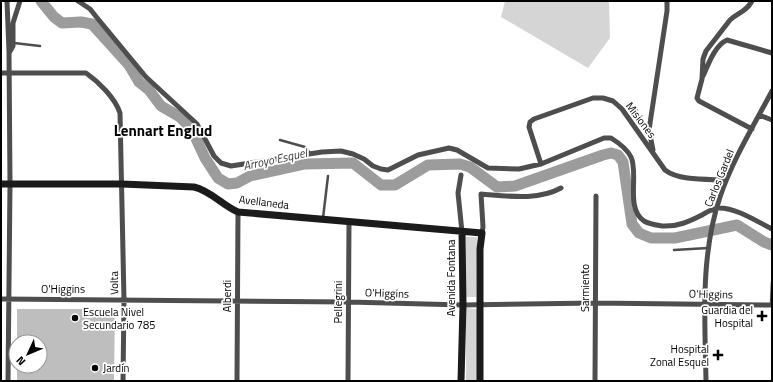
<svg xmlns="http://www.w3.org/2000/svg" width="773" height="382" viewBox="0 0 773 382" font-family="'Titillium Web',sans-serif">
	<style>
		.green { fill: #d5d5d5 }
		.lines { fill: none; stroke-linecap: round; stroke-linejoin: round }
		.river { stroke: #9c9c9c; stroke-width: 11 }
		.building { fill: #bebebe }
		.lane { stroke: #4e4e4e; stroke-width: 2.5 }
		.street { stroke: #4e4e4e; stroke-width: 5 }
		.secondary { stroke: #1b1b1b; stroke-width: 7 }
		.poi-dot { fill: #000; stroke: #fff; stroke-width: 1.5 }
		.labels { text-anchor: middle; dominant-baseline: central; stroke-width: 3.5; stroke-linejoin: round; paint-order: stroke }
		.street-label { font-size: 11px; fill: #000; stroke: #fff }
		.poi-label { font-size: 11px; fill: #000; stroke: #fff; text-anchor: end }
		.water-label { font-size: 12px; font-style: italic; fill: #3d3d3d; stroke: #fff }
		.district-label { font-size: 15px; font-weight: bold; fill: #000; stroke: #fff }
	</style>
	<rect width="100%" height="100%" fill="#fff"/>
	<!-- green -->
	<path class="green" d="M505,1H609L610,38L588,68L501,17Z
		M466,237H477L476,297H466Z
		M466,308L477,309V381H466Z"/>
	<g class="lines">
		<!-- river -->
		<path class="river" d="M41,1L54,17L62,23L81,22L92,24L129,65L139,82L149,90L161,106L180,117L191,128L205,158L218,178L228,184L237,183L250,176L305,164L353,163L381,185H395L428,165L460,164L470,167L497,187L515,186L603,155L611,153L618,155L623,162L632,224L639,233L651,238H675L737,225L764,242L772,245"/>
	</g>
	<!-- building -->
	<path class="building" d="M17,309H115L114,381H17V366H40V342H17Z"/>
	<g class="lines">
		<!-- lane -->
		<path class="lane" d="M14,43L40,46
			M280,140L305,147L311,154
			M323,218L328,176
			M674,250L708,248
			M771,304L772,282"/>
		<!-- street -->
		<path class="street" d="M7,1L9,52
			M78,1L90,9L98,19L146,77L197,124L214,156L221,163L231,166L322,152L341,151L353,154L364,159L373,166L381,169L388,170L418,155L449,148L457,150L488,168L519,169L541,164L604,138H611C619,143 627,149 631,157C639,174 625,208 644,221C649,224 656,225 662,226C677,227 688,222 702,215C707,212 713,208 719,208C737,208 756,221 772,229
			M752,1C746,12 739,12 730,20L706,51L703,59L702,79L697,98L699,101L752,129
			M1,73H86C99,82 115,98 120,113L124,300L123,381
			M703,76C708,65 715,45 727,40L772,53
			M759,115L772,120
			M653,150L649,130L667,11V1
			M541,164L529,127L530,122L534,119L593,98H603L613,101L622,109L665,170C679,181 708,179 726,180
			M461,175L458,193L462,232
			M482,233L483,227L481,194C508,196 537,201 561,188
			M1,299L349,302L463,305L595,303L772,305
			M8,381L10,184L9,53L13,46V23L20,1
			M237,381L238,212
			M348,381L349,222
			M595,381L596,196
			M706,381C705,320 700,256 720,197C732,161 754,125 772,91"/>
		<!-- secondary -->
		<path class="secondary" d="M1,184H122L194,187C211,191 222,205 238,212L482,233L480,249V381
			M461,381L463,305L462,232"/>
	</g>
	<!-- markers -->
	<g class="poi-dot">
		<path d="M760 310h4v4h4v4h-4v4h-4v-4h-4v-4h4z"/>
		<circle cx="75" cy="318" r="4"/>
		<path d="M716 349h4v4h4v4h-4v4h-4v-4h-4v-4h4z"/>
		<circle cx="95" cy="368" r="4"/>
	</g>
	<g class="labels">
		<!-- street labels -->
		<g class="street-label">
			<text transform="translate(641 120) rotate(53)">Misiones</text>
			<text transform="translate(719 178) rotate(-68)">Carlos Gardel</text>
			<text transform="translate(264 202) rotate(7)">Avellaneda</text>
			<text transform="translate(451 278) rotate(-90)">Avenida Fontana</text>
			<text transform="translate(114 283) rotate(-91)">Volta</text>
			<text transform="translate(585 288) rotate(-90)">Sarmiento</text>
			<text x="63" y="289">O'Higgins</text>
			<text transform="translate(387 293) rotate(2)">O'Higgins</text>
			<text transform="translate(711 294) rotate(1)">O'Higgins</text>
			<text transform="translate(227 296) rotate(-90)">Alberdi</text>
			<text transform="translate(338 302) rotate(-90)">Pellegrini</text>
		</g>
		<!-- poi labels -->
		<g class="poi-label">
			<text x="753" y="310">Guardia del<tspan x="753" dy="13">Hospital</tspan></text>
			<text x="83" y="312" text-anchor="start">Escuela Nivel<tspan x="83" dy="13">Secundario 785</tspan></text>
			<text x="709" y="349">Hospital<tspan x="709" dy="13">Zonal Esquel</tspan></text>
			<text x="103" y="368" text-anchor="start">Jardín</text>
		</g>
		<!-- water labels -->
		<g class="water-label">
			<text transform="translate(275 159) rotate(-12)">Arroyo Esquel</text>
		</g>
		<!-- district labels -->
		<g class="district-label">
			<text x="163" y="130">Lennart Englud</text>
		</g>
	</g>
	<!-- border -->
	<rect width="773" height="382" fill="none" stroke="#000000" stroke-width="4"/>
	<!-- north arrow -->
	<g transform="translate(28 354) rotate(226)"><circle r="19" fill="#ffffff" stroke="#999999"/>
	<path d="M0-3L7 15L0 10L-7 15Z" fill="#000000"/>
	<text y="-6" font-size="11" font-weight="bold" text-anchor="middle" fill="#000000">N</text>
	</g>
</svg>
